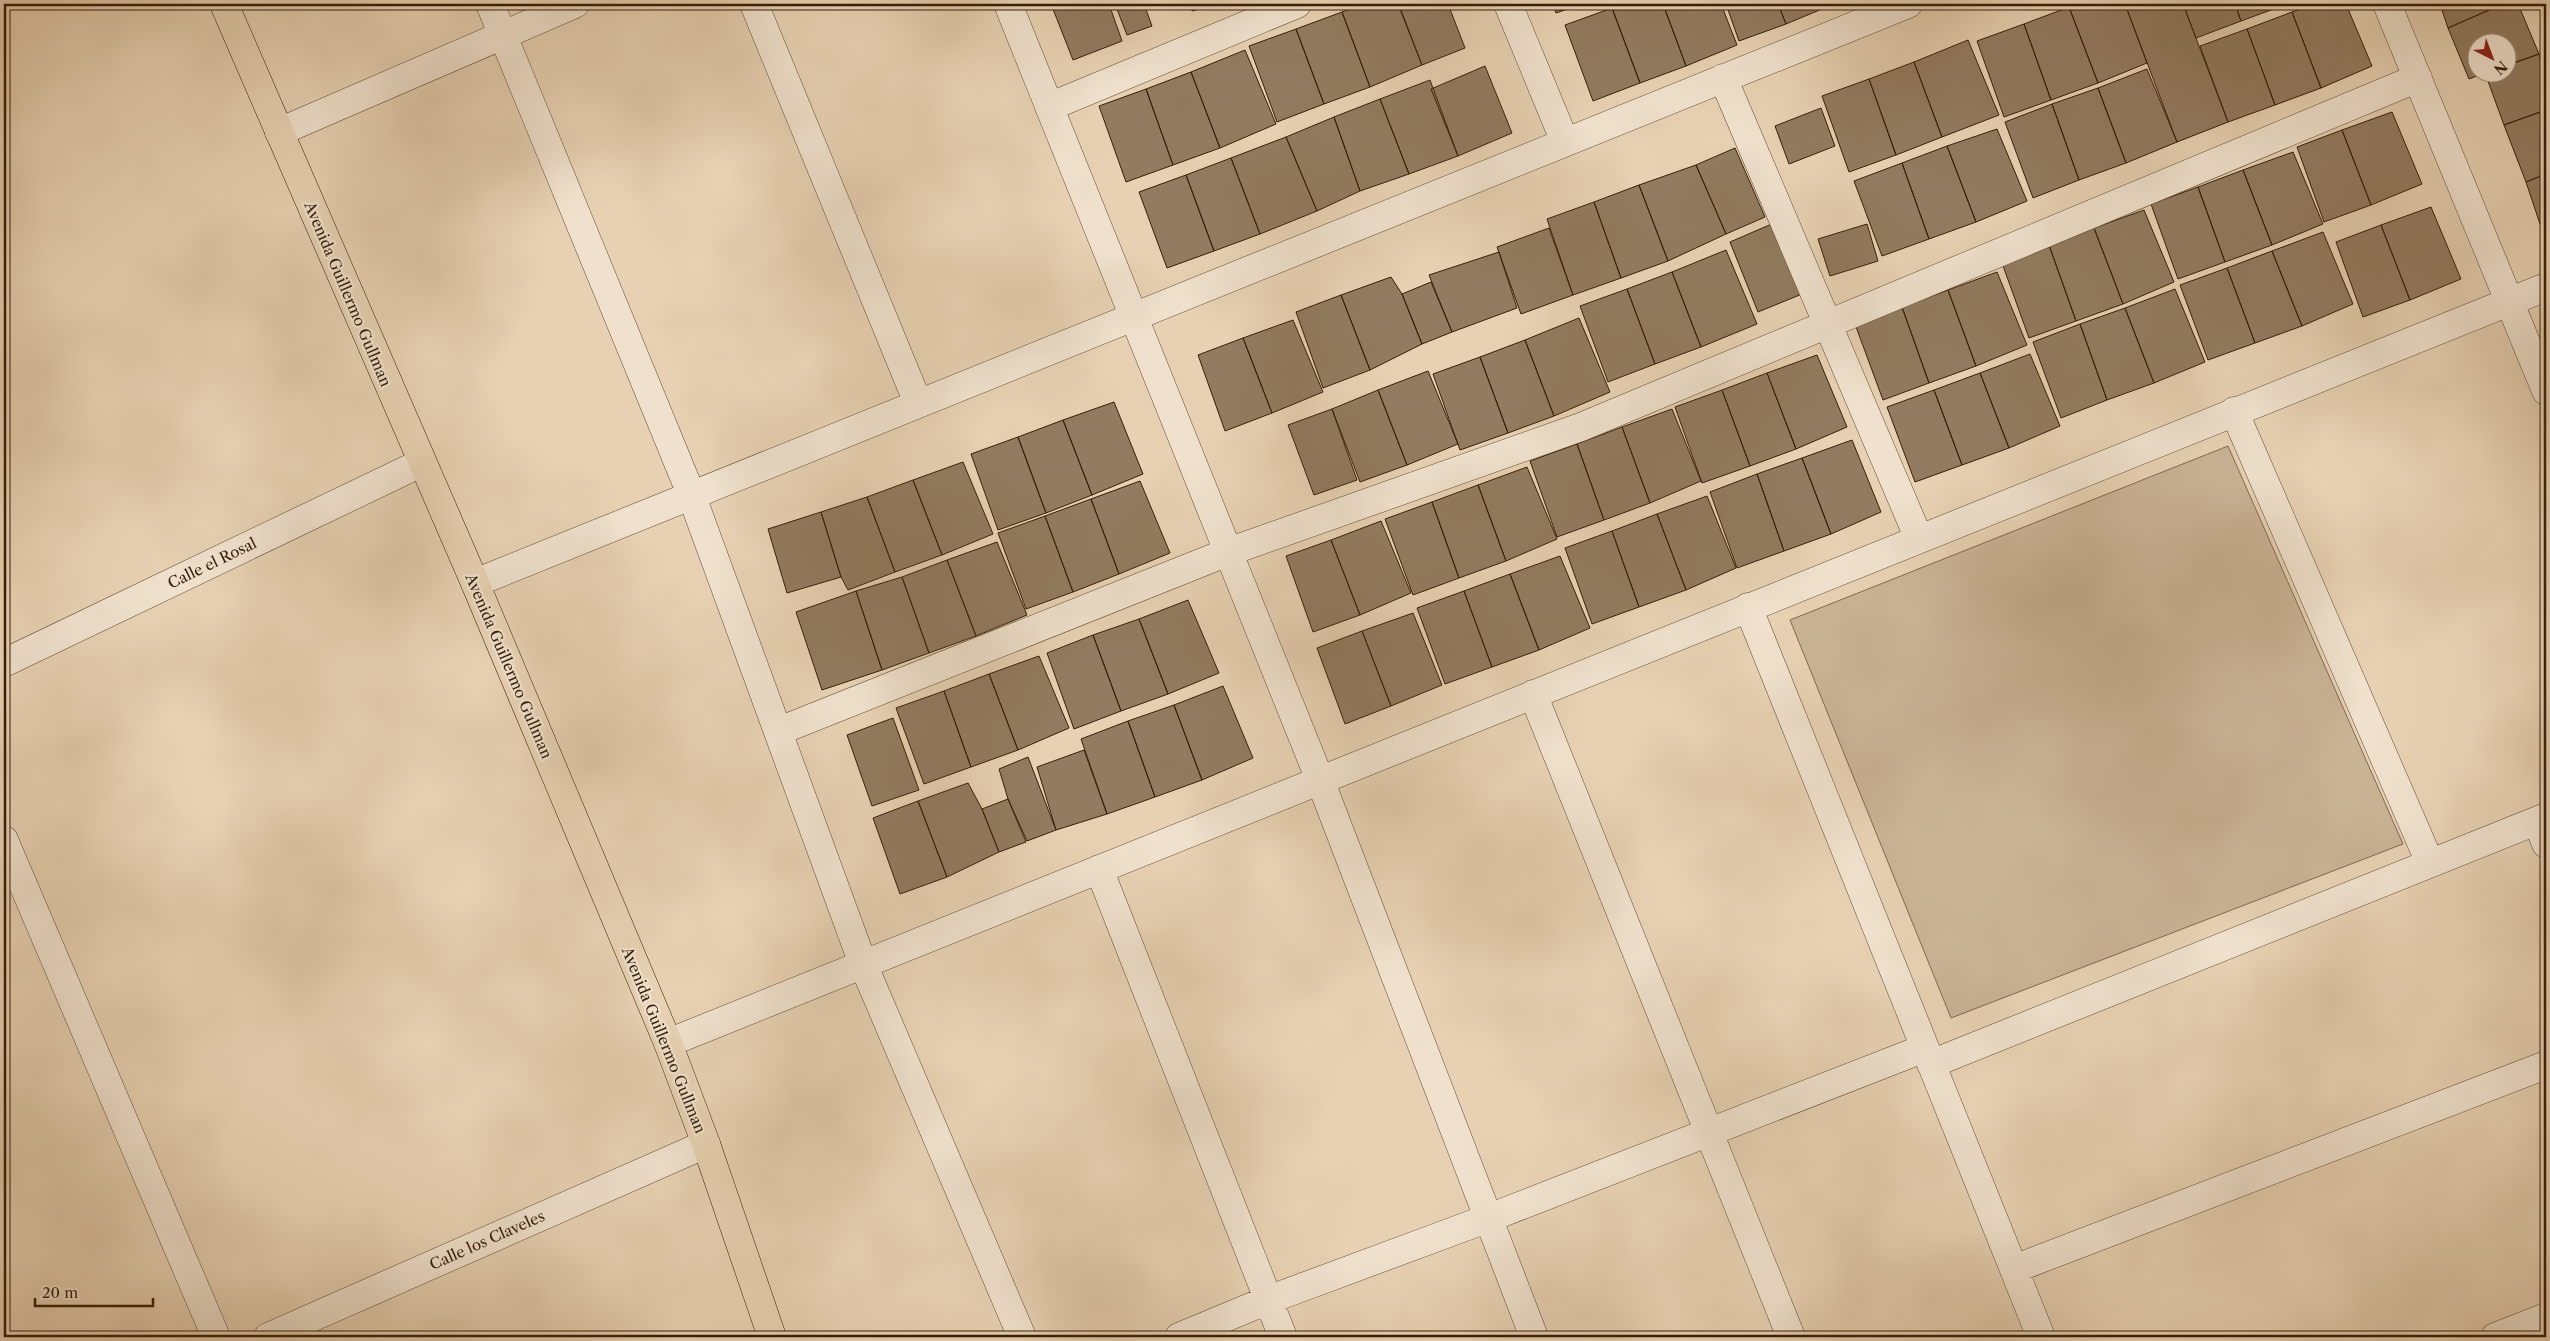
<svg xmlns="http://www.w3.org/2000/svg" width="2550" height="1341" viewBox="0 0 2550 1341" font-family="'Libre Caslon Text',serif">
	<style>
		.green { fill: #c9b395; stroke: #80684e }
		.building { fill: #927b60; stroke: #361e08 }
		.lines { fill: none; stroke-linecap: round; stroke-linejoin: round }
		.minor-casing { stroke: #624b32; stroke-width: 29 }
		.primary-casing { stroke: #361e08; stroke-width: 29 }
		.minor { stroke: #efe1cd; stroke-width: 28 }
		.primary { stroke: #e7d1b2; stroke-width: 28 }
		.labels { text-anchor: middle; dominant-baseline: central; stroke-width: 4.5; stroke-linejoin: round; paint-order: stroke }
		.street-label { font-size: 15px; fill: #361e08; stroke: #efe1cd }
	</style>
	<rect width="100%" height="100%" fill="#e7d1b2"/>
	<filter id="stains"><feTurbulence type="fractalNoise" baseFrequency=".004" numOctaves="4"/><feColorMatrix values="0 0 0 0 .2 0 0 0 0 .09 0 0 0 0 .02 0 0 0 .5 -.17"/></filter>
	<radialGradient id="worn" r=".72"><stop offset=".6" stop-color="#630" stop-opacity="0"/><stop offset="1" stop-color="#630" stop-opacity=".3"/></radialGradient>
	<!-- green -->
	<path class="green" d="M2228,446L2403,844L1951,1018L1790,620Z"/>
	<!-- building -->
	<path class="building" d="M1051,4H1109L1122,41L1073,60Z
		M1115,4H1144L1152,26L1127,35Z
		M1190,4H1217L1192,11Z
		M1364,4H1398L1422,65L1370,87L1342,12Z
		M1402,4H1448L1465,48L1422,65L1399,5Z
		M1553,4H1582L1556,13Z
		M1623,4H1663L1686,66L1640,83L1612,8Z
		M1663,4H1721L1737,45L1686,66Z
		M1726,4H1778L1786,24L1739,41Z
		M1778,4H1834L1786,24Z
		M2078,4H2125L2147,63L2098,83L2069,7Z
		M2125,4H2183L2228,122L2177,142Z
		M2183,4H2235L2241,21L2196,38Z
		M2235,4H2287L2241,21Z
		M2316,4H2346L2372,66L2321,88L2292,12Z
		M2440,4H2503L2448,28Z
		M2503,4H2518L2539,54L2508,65V42H2478V72H2487L2469,79L2448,28Z
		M2069,7L2098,83L2051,100L2024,24Z
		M1612,8L1640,83L1593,101L1565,25Z
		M1342,12L1370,87L1324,104L1296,29Z
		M2292,12L2321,88L2275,105L2247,29Z
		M2024,24L2051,100L2004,117L1977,41Z
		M1296,29L1324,104L1277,122L1249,46Z
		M2247,29L2275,105L2228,122L2200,46Z
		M1968,40L1999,115L1942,137L1914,62Z
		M1245,50L1276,124L1220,148L1191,72Z
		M2539,54L2546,79V110L2504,125L2485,73L2508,72V65Z
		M1914,62L1942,137L1896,155L1869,79Z
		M1485,66L1512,133L1458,156L1431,89Z
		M2147,69L2177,142L2126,163L2098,88Z
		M1191,72L1220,148L1173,165L1146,89Z
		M1869,79L1896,155L1849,172L1822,96Z
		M1430,80L1458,156L1409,174L1380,99Z
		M2098,88L2126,163L2079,180L2052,104Z
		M1146,89L1173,165L1126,182L1099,106Z
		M1380,99L1409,174L1360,191L1334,117Z
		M2052,104L2079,180L2033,198L2005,122Z
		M1821,108L1835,146L1789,164L1775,126Z
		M2546,110V174L2526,182L2504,125Z
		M2392,112L2422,184L2371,205L2342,130Z
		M1334,117L1360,191L1317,211L1286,137Z
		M1997,129L2027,201L1976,222L1947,146Z
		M2342,130L2371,205L2324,222L2297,147Z
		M1286,137L1317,211L1260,234L1231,158Z
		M1947,146L1976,222L1929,239L1902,163Z
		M1735,148L1765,217L1726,234L1696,165Z
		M2293,152L2323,224L2272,245L2243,170Z
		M1231,158L1260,234L1214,251L1186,175Z
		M1902,163L1929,239L1882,256L1854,181Z
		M1696,165L1726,234L1668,261L1639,185Z
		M2243,170L2272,245L2225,262L2198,187Z
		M2546,174V221L2540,224L2526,182Z
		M1186,175L1214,251L1167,268L1139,192Z
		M1639,185L1668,261L1621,278L1594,202Z
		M2198,187L2225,262L2178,279L2151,204Z
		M1594,202L1621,278L1573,295L1547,219Z
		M2431,207L2461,279L2410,300L2381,225Z
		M2144,210L2174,282L2123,304L2094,228Z
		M2546,221V238L2540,224Z
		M1774,223L1802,294L1758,312L1730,242Z
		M1867,224L1878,261L1830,276L1818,239Z
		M2381,225L2410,300L2363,317L2336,242Z
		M1549,228L1573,295L1521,314L1497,247Z
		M2094,228L2123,304L2076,321L2049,245Z
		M2323,232L2353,304L2302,326L2272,251Z
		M2049,245L2076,321L2029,338L2002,263Z
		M1726,250L1757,324L1701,347L1672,272Z
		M2272,251L2302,326L2255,343L2227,268Z
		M1499,252L1517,308L1452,332L1429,275Z
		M2227,268L2255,343L2208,360L2180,285Z
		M1672,272L1701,347L1655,364L1627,289Z
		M1997,272L2027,345L1976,366L1948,290Z
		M1391,277L1402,294L1422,344L1370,370L1341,295Z
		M1431,282L1452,332L1422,344L1402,294Z
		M1627,289L1655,364L1608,382L1580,306Z
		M2175,289L2205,362L2154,383L2125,308Z
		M1948,290L1976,366L1929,383L1902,307Z
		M1341,295L1370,370L1323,388L1296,312Z
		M1902,307L1929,383L1883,400L1855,324Z
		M2125,308L2154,383L2107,400L2080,324Z
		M1579,318L1610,392L1554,416L1525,340Z
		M1293,320L1323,392L1272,413L1243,338Z
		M2080,324L2107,400L2061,418L2033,342Z
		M1243,338L1272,413L1225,431L1198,355Z
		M1525,340L1554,416L1508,433L1480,357Z
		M2030,354L2060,426L2009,448L1980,373Z
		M1817,355L1847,427L1796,449L1767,373Z
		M1480,357L1508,433L1460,450L1433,374Z
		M1428,371L1458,444L1407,465L1378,390Z
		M1767,373L1796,449L1750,466L1722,390Z
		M1980,373L2009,448L1962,465L1934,390Z
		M1378,390L1407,465L1360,482L1332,409Z
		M1722,390L1750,466L1702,483L1675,407Z
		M1934,390L1962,465L1915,482L1887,407Z
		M1114,402L1143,474L1092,495L1063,420Z
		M1332,409L1357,480L1314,495L1288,425Z
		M1672,409L1701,481L1650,503L1622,427Z
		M1063,420L1092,495L1046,513L1018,437Z
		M1622,427L1650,503L1604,520L1577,444Z
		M1018,437L1046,513L998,530L971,454Z
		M1852,440L1881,512L1831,534L1802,458Z
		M1577,444L1604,520L1557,537L1530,461Z
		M1802,458L1831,534L1784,551L1757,474Z
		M963,462L993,534L942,555L913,480Z
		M1527,467L1557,539L1506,561L1478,485Z
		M1757,474L1784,551L1737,568L1710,492Z
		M913,480L942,555L895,572L867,497Z
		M1140,481L1170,553L1119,574L1091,499Z
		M1478,485L1506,561L1459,578L1432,502Z
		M1707,496L1736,568L1686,590L1657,514Z
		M867,497L895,572L848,590L841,577L821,512Z
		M1091,499L1119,574L1073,592L1045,516Z
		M1432,502L1459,578L1413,595L1385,519Z
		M821,512L841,577L787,593L768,529Z
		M1657,514L1686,590L1639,607L1612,531Z
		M1045,516L1073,592L1026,609L998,533Z
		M1381,521L1411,593L1360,615L1331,540Z
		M1612,531L1639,607L1592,624L1565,548Z
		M1331,540L1360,615L1313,632L1286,556Z
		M997,542L1027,615L976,636L947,560Z
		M1560,556L1590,628L1539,650L1510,574Z
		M947,560L976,636L929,653L902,577Z
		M1510,574L1539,650L1492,667L1464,591Z
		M902,577L929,653L882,670L856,591Z
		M856,591L882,670L822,690L796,612Z
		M1464,591L1492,667L1445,684L1417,608Z
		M1188,600L1219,673L1168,694L1139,619Z
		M1413,613L1442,685L1391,706L1362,631Z
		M1139,619L1168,694L1121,711L1093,635Z
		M1362,631L1391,706L1345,724L1317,648Z
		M1093,635L1121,711L1074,729L1047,653Z
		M1039,656L1069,728L1018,750L989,674Z
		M989,674L1018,750L971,767L944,691Z
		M1223,686L1253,758L1202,780L1174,705Z
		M944,691L971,767L924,784L896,708Z
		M1174,705L1202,780L1155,797L1128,721Z
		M893,718L919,790L872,806L847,735Z
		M1128,721L1155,797L1107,814L1081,739Z
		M1084,750L1107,814L1056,830L1037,767Z
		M1028,757L1056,830L1027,841L1008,799L999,769Z
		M968,783L982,809L999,852L947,877L918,801Z
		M1008,799L1026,842L999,852L982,809Z
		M918,801L947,877L900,894L873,818Z"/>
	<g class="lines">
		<!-- minor casing -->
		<g class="minor-casing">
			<path id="minor" d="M490,4L691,494L863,964L1022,1337
				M754,4L918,403
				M1008,4L1320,780L1534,1337
				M1508,4L1565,142
				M2387,4L2546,391
				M1723,78L1919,539
				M1049,107L1297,4
				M279,132L575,4
				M2234,411L2430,863
				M475,583L1908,4
				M1748,607L2041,1337
				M4,663L421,463
				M1533,694L1791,1337
				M779,731L1228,552L1581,427L2418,78
				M2537,821L2546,844
				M4,840L216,1337
				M1099,869L1283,1337
				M668,1043L2546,287
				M1931,1064L2546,817
				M2014,1269L2546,1065
				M268,1337L706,1144
				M1179,1337L1268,1300L1489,1218L1925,1048
				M2495,1337L2546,1317"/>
		</g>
		<!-- primary casing -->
		<g class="primary-casing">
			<path id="primary" d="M224,4L475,583L668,1043L706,1144L772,1337"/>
		</g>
		<!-- minor -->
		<use href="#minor" class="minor"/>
		<!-- primary -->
		<use href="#primary" class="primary"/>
	</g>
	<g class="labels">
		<!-- street labels -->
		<g class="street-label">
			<text transform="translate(348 294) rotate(67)">Avenida Guillermo Gullman</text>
			<text transform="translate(212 563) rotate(-26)">Calle el Rosal</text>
			<text transform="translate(509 666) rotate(67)">Avenida Guillermo Gullman</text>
			<text transform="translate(664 1040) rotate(68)">Avenida Guillermo Gullman</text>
			<text transform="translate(487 1240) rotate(-24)">Calle los Claveles</text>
		</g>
	</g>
	<!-- margin -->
	<rect width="2550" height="1341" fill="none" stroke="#e7d1b2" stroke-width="20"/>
	<rect x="5" y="5" width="2540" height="1331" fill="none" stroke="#361e08" stroke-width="2.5"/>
	<rect x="10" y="10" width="2530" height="1321" fill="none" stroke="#361e08"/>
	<!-- north arrow -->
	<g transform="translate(2492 58) rotate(138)"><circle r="24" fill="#efe1cd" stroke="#a5937e"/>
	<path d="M0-4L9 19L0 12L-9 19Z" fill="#8f2418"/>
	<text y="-8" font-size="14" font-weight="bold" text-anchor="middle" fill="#361e08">N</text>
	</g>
	<!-- scale -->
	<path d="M35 1298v8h118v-8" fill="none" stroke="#361e08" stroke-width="2.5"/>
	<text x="42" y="1298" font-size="15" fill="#361e08" stroke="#efe1cd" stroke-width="4" paint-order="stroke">20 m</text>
	<rect width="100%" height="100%" filter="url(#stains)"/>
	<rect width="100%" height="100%" fill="url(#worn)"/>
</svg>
